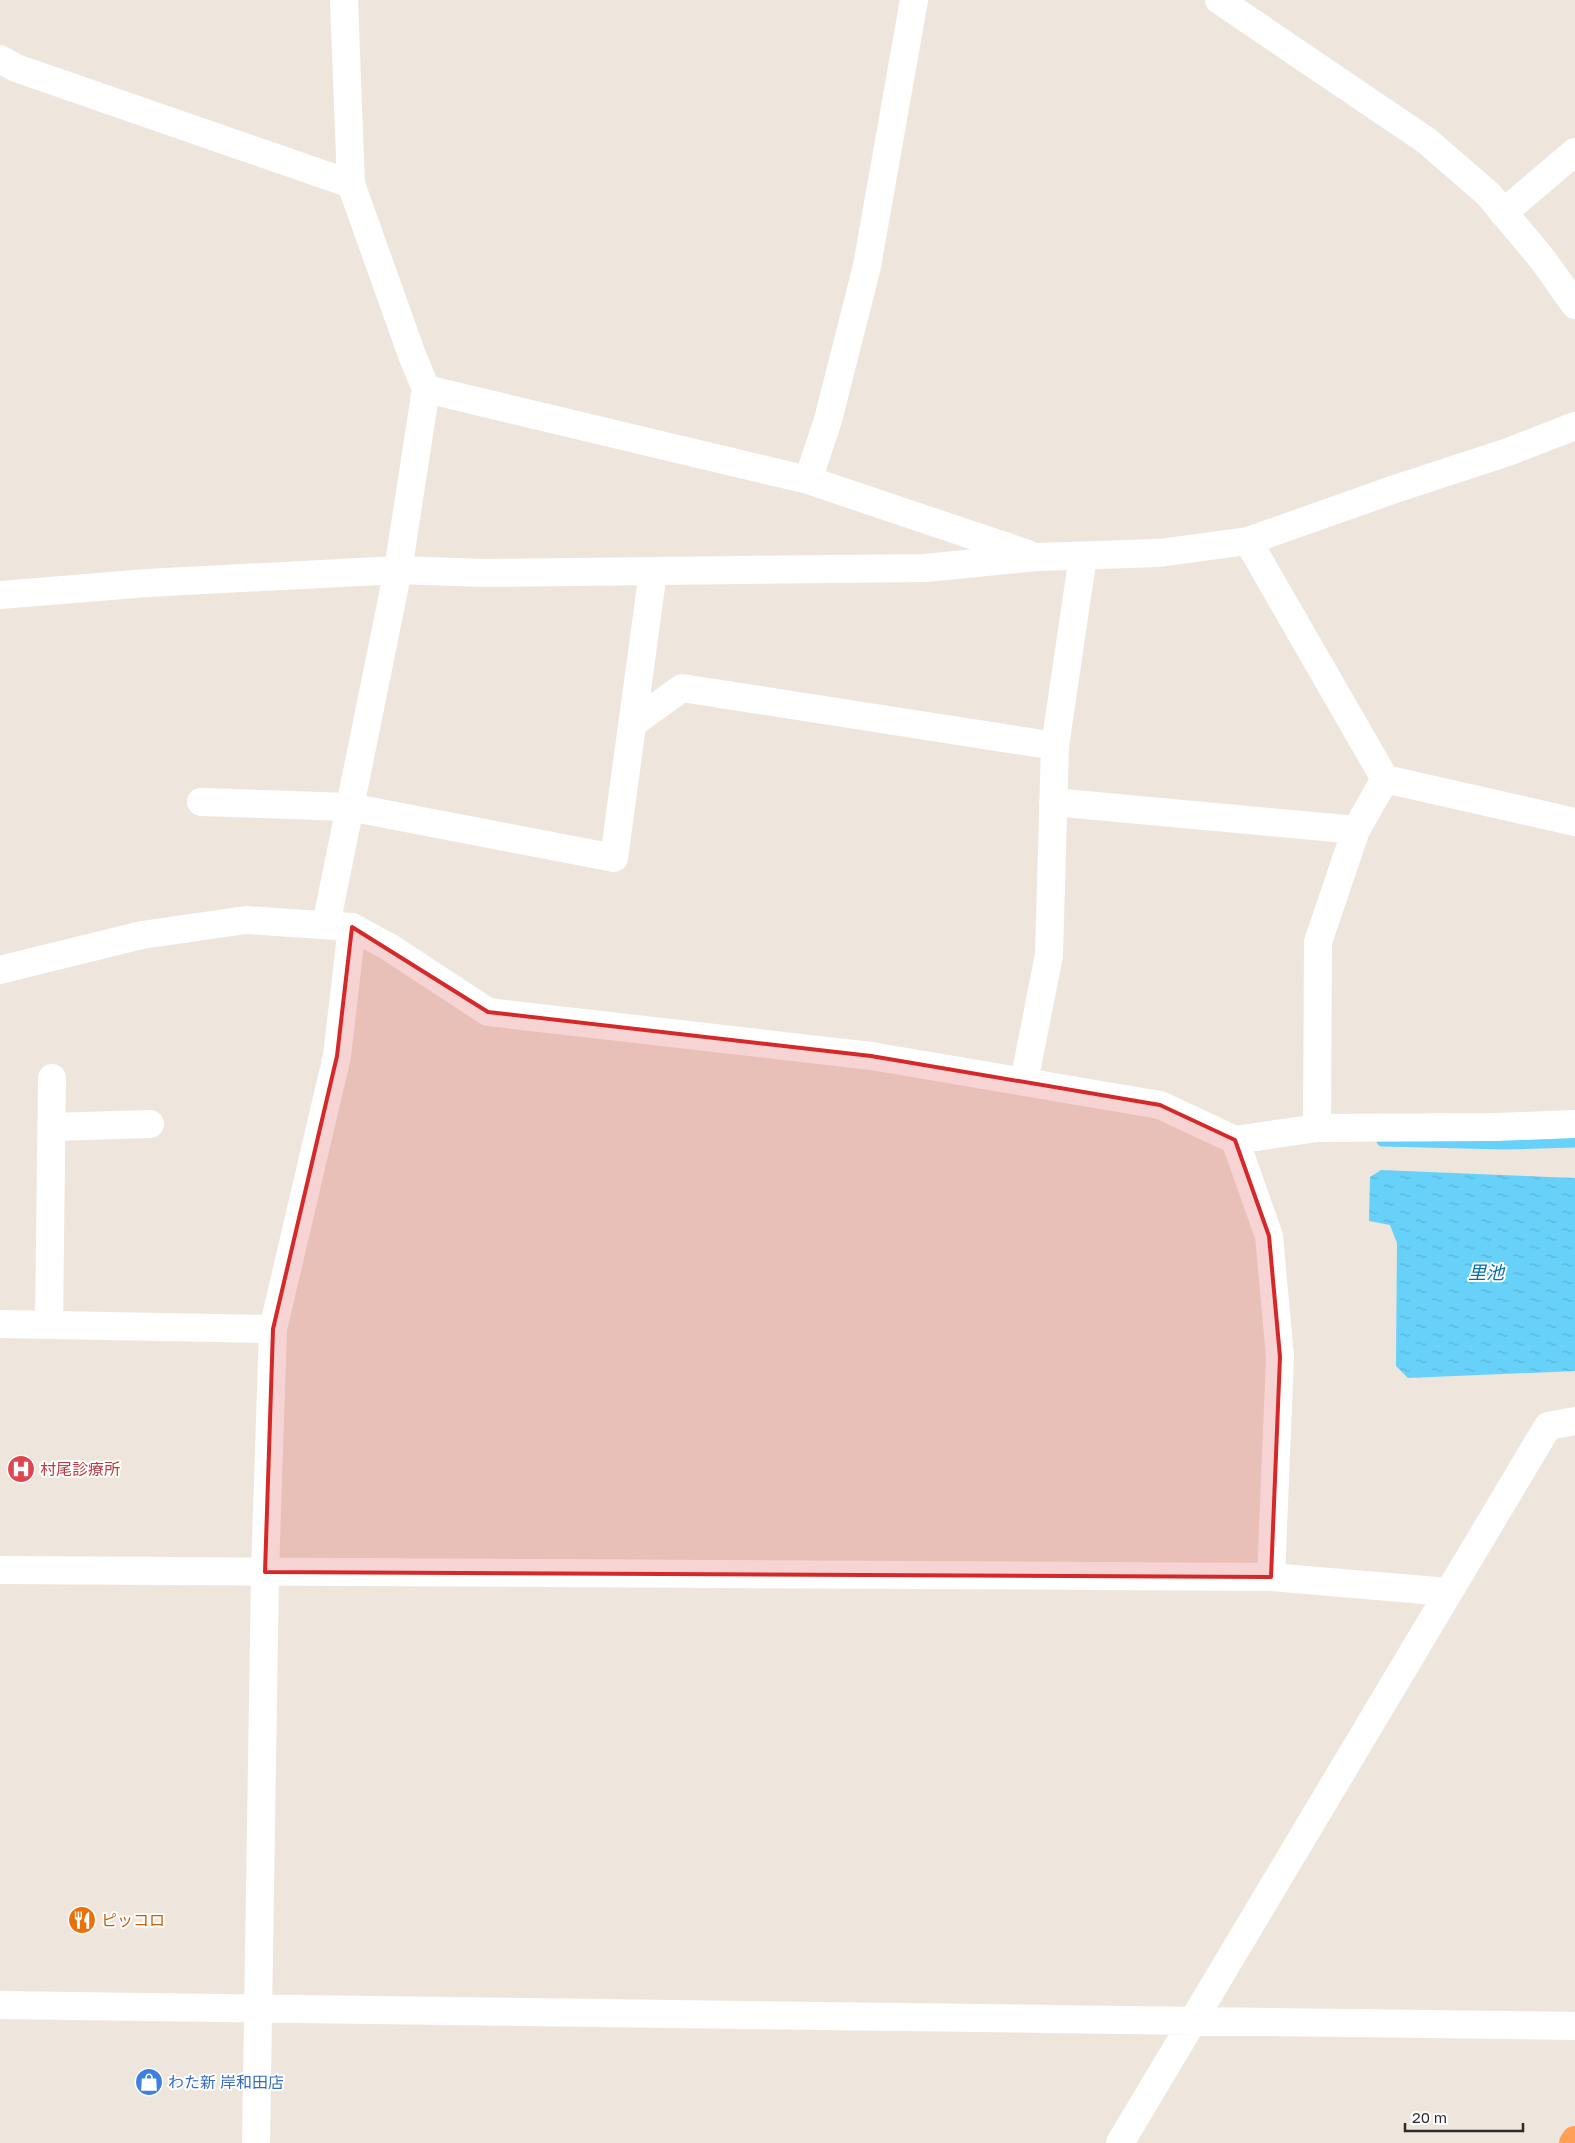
<svg xmlns="http://www.w3.org/2000/svg" width="1575" height="2143" viewBox="0 0 1575 2143" font-family="'Golos Text','Noto Sans JP',sans-serif">
	<style>
		.water { fill: url(#water-ripples) }
		.lines { fill: none; stroke-linecap: round; stroke-linejoin: round }
		.stream { stroke: #67d1f9; stroke-width: 11 }
		.minor { stroke: #fff; stroke-width: 28 }
		.highway { stroke: #ffa056; stroke-width: 28 }
		.marked { fill: #d62828; fill-opacity: 0.2; stroke: #d62828; stroke-width: 4; stroke-linejoin: round }
		.labels { text-anchor: middle; dominant-baseline: central; stroke-width: 4; stroke-linejoin: round; paint-order: stroke }
		.health-label { font-size: 16px; fill: #be3a42; stroke: #fff; text-anchor: start }
		.food-label { font-size: 16px; fill: #c56008; stroke: #fff; text-anchor: start }
		.shop-label { font-size: 16px; fill: #366cbe; stroke: #fff; text-anchor: start }
		.water-label { font-size: 18px; font-style: italic; fill: #026ea8; stroke: #fff }
	</style>
	<defs>
		<pattern id="water-ripples" width="26" height="14" patternUnits="userSpaceOnUse" patternTransform="scale(1.25)"><rect width="26" height="14" fill="#67d1f9"/><path d="M2 4q2-2 4 0t4 0M15 11q2-2 4 0t4 0" fill="none" stroke="#5ab4d6"/></pattern>
	</defs>
	<rect width="100%" height="100%" fill="#eee6dc"/>
	<!-- water -->
	<path class="water" d="M1381,1170L1575,1178V1371L1408,1378L1396,1366L1397,1243L1390,1225L1369,1221L1370,1177Z"/>
	<g class="lines">
		<!-- stream -->
		<path class="stream" d="M1382,1141L1505,1144L1575,1142"/>
		<!-- minor -->
		<path class="minor" d="M344,0L351,184
			M1219,0L1427,141L1488,194L1543,260L1575,305
			M0,59L16,68L351,184L412,355L426,389L808,480L1028,554
			M1503,213L1575,152
			M808,480L828,420L867,266L914,0
			M1248,541L1385,779L1356,830L1318,942L1317,1128
			M0,595L147,583L398,570L485,573L925,568L1037,557L1159,553L1248,541L1398,488L1508,452L1575,426
			M632,724L682,688L1055,746
			M1385,779L1575,822
			M201,802L349,807L614,858L653,572
			M1053,802L1356,830
			M326,925L398,570L426,389
			M0,970L142,935L246,920L352,927L389,947L488,1012L871,1056L1160,1105L1235,1140L1317,1128L1496,1127L1575,1124
			M1024,1082L1049,955L1055,746L1083,556
			M52,1127L150,1124
			M1235,1140L1269,1236L1280,1357L1271,1577
			M0,1324L273,1329
			M49,1324L52,1078
			M0,1570L1271,1577L1448,1592
			M0,2005L1575,2026
			M256,2143L265,1572L273,1329L337,1056L352,927
			M1120,2143L1548,1426L1575,1421"/>
		<!-- highway -->
		<path class="highway" d="M1573,2143L1575,2140"/>
	</g>
	<!-- marked area -->
	<path class="marked" d="M352,927L488,1012L871,1056L1160,1105L1235,1140L1269,1236L1280,1357L1271,1577L265,1572L273,1329L337,1056Z"/>
	<!-- icons -->
	<defs>
		<g id="hospital-disc" transform="scale(1.4375)"><circle r="9.5" fill="#e0444e" stroke="#fff"/><path d="M-5-5h3v3.5h4V-5h3V5h-3V1.5h-4V5h-3Z" fill="#fff"/></g>
		<g id="restaurant-disc" transform="scale(1.4375)"><circle r="9.5" fill="#e8710a" stroke="#fff"/><path d="M-5-6h1v4h1v-4h1v4h1v-4h1v5L-1.5 .5V6h-2V.5L-5-1ZM5-6V6H3V1.5H1.5Q1.5-4 5-6Z" fill="#fff"/></g>
		<g id="shop-disc" transform="scale(1.4375)"><circle r="9.5" fill="#3f7fe0" stroke="#fff"/><path d="M-5-2.5h2.3a2.7 3.5 0 0 1 5.4 0H5L5.5 6h-11ZM-1.5-2.5h3a1.5 2.3 0 0 0-3 0Z" fill="#fff"/></g>
	</defs>
	<g fill-rule="evenodd">
		<use href="#hospital-disc" x="21" y="1469"/>
		<use href="#restaurant-disc" x="82" y="1920"/>
		<use href="#shop-disc" x="149" y="2082"/>
	</g>
	<g class="labels">
		<!-- health labels -->
		<g class="health-label">
			<text x="40" y="1469">村尾診療所</text>
		</g>
		<!-- food labels -->
		<g class="food-label">
			<text x="101" y="1920">ピッコロ</text>
		</g>
		<!-- shop labels -->
		<g class="shop-label">
			<text x="168" y="2082">わた新 岸和田店</text>
		</g>
		<!-- water labels -->
		<g class="water-label">
			<text x="1486" y="1272">里池</text>
		</g>
	</g>
	<!-- scale -->
	<path d="M1405 2123v8h118v-8" fill="none" stroke="#2b2b2b" stroke-width="2.5"/>
	<text x="1412" y="2123" font-size="15" fill="#2b2b2b" stroke="#ffffff" stroke-width="4" paint-order="stroke">20 m</text>
</svg>
